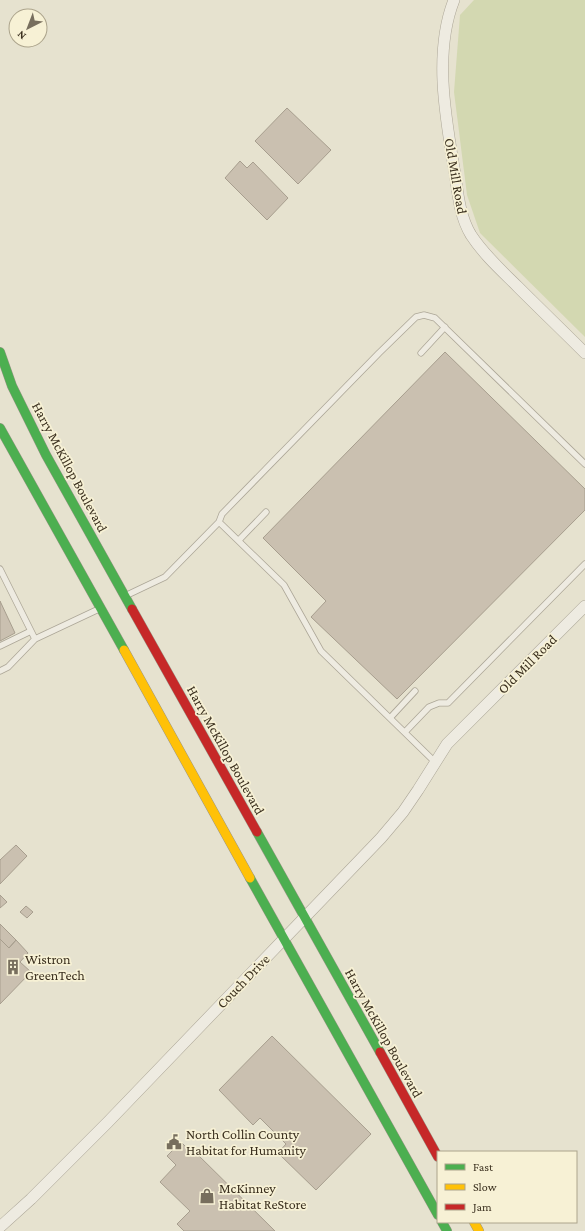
<svg xmlns="http://www.w3.org/2000/svg" width="585" height="1231" viewBox="0 0 585 1231" font-family="'Crimson Pro',serif">
	<style>
		.green { fill: #d3d8b1 }
		.building { fill: #cac0b0; stroke: #a79e8e }
		.lines { fill: none; stroke-linecap: round; stroke-linejoin: round }
		.lane-casing { stroke: #aca697; stroke-width: 7 }
		.street-casing { stroke: #aca697; stroke-width: 12 }
		.fast-casing { stroke: #9b9688; stroke-width: 10 }
		.slow-casing { stroke: #9b9688; stroke-width: 10 }
		.jam-casing { stroke: #9b9688; stroke-width: 10 }
		.lane { stroke: #eeebe1; stroke-width: 5.5 }
		.street { stroke: #eeebe1; stroke-width: 11 }
		.fast { stroke: #4caf50; stroke-width: 9 }
		.slow { stroke: #ffc107; stroke-width: 9 }
		.jam { stroke: #c62828; stroke-width: 9 }
		.labels { text-anchor: middle; dominant-baseline: central; stroke-width: 3.5; stroke-linejoin: round; paint-order: stroke }
		.street-label { font-size: 14px; fill: #3b301f; stroke: #f7f1d5 }
		.poi-label { font-size: 14px; fill: #3b301f; stroke: #f7f1d5; text-anchor: start }
	</style>
	<rect width="100%" height="100%" fill="#e6e2cf"/>
	<!-- green -->
	<path class="green" d="M474,0H585V337L480,233L467,195L454,92L460,15Z"/>
	<!-- building -->
	<path class="building" d="M287,108L331,150L298,184L255,141Z
		M240,161L247,168L253,162L288,198L267,220L225,178Z
		M445,352L585,489V510L397,699L311,617L326,601L263,538Z
		M0,601L15,633L0,641Z
		M16,845L27,856L0,884V860Z
		M0,895L7,902L0,908Z
		M26,906L33,912L27,918L20,912Z
		M0,924L16,940L9,948L0,939Z
		M0,939L9,948L16,940L28,953L20,962L31,972L0,1004Z
		M272,1036L371,1134L316,1190L278,1153L286,1144L260,1118L253,1125L219,1090Z
		M181,1142L190,1151L192,1149L275,1231H184L177,1224L190,1211L160,1182L176,1165L167,1156Z"/>
	<g class="lines">
		<!-- lane casing -->
		<g class="lane-casing">
			<path id="lane" d="M421,353L445,327
				M239,540L266,512
				M0,569L35,639
				M125,596L165,577L219,522
				M0,646L31,631
				M0,671L8,667L35,639L101,608
				M390,718L415,691
				M405,732L429,707L439,703H448L585,564
				M435,762L321,651L284,585L219,522L222,514L379,353L416,317L424,315L435,318L585,464"/>
		</g>
		<!-- street casing -->
		<g class="street-casing">
			<path id="street" d="M454,0C433,53 446,120 455,174C458,195 460,217 471,235C484,255 502,271 518,287C540,309 563,331 585,353
				M0,1227L31,1199L108,1122L381,838L403,812L418,790L447,744L585,606"/>
		</g>
		<!-- fast casing -->
		<g class="fast-casing">
			<path id="fast" d="M0,352L12,386L46,455L132,609
				M0,428L124,650
				M257,832L380,1052
				M250,878L438,1215
				M442,1222L447,1231"/>
		</g>
		<!-- slow casing -->
		<g class="slow-casing">
			<path id="slow" d="M124,650L250,878
				M474,1222L479,1231"/>
		</g>
		<!-- jam casing -->
		<g class="jam-casing">
			<path id="jam" d="M132,609L257,832
				M380,1052L438,1157"/>
		</g>
		<!-- lane -->
		<use href="#lane" class="lane"/>
		<!-- street -->
		<use href="#street" class="street"/>
		<!-- fast -->
		<use href="#fast" class="fast"/>
		<!-- slow -->
		<use href="#slow" class="slow"/>
		<!-- jam -->
		<use href="#jam" class="jam"/>
	</g>
	<!-- icons -->
	<defs>
		<g id="building-bare" transform="scale(1.2)"><path d="M-4-6H4V6H1V3H-1V6H-4ZM-2.5-4.3h1.7v1.8h-1.7ZM.8-4.3h1.7v1.8H.8ZM-2.5-1h1.7V.8h-1.7ZM.8-1h1.7V.8H.8Z" fill="#776e5d" stroke="#f7f1d5" stroke-width="2.5" paint-order="stroke"/></g>
		<g id="civic-bare" transform="scale(1.2)"><path d="M-.6-6.5H3V-4.5H.6V-3L4-1V1h2V6H-6V1h2V-1L-.6-3ZM-1.2 2.5V6h2.4V2.5Z" fill="#776e5d" stroke="#f7f1d5" stroke-width="2.5" paint-order="stroke"/></g>
		<g id="shop-bare" transform="scale(1.2)"><path d="M-5-2.5h2.3a2.7 3.5 0 0 1 5.4 0H5L5.5 6h-11ZM-1.5-2.5h3a1.5 2.3 0 0 0-3 0Z" fill="#776e5d" stroke="#f7f1d5" stroke-width="2.5" paint-order="stroke"/></g>
	</defs>
	<g fill-rule="evenodd">
		<use href="#building-bare" x="13" y="967"/>
		<use href="#civic-bare" x="174" y="1142"/>
		<use href="#shop-bare" x="207" y="1196"/>
	</g>
	<g class="labels">
		<!-- street labels -->
		<g class="street-label">
			<text transform="translate(456 176) rotate(80)">Old Mill Road</text>
			<text transform="translate(70 467) rotate(62)">Harry McKillop Boulevard</text>
			<text transform="translate(527 664) rotate(-45)">Old Mill Road</text>
			<text transform="translate(226 750) rotate(61)">Harry McKillop Boulevard</text>
			<text transform="translate(243 981) rotate(-46)">Couch Drive</text>
			<text transform="translate(384 1033) rotate(61)">Harry McKillop Boulevard</text>
		</g>
		<!-- poi labels -->
		<g class="poi-label">
			<text x="25" y="959">Wistron<tspan x="25" dy="16">GreenTech</tspan></text>
			<text x="186" y="1134">North Collin County<tspan x="186" dy="16">Habitat for Humanity</tspan></text>
			<text x="219" y="1188">McKinney<tspan x="219" dy="16">Habitat ReStore</tspan></text>
		</g>
	</g>
	<!-- legend -->
	<rect x="437" y="1151" width="140" height="72" fill="#f7f1d5" stroke="#aca48c"/>
	<rect x="445" y="1164" width="20" height="6" fill="#4caf50" stroke="#aca48c"/>
	<text x="473" y="1171" font-size="12" fill="#3b301f">Fast</text>
	<rect x="445" y="1184" width="20" height="6" fill="#ffc107" stroke="#aca48c"/>
	<text x="473" y="1191" font-size="12" fill="#3b301f">Slow</text>
	<rect x="445" y="1204" width="20" height="6" fill="#c62828" stroke="#aca48c"/>
	<text x="473" y="1211" font-size="12" fill="#3b301f">Jam</text>
	<!-- north arrow -->
	<g transform="translate(28 28) rotate(222)"><circle r="19" fill="#f7f1d5" stroke="#aca48c"/>
	<path d="M0-3L7 15L0 10L-7 15Z" fill="#776e5d"/>
	<text y="-6" font-size="11" font-weight="bold" text-anchor="middle" fill="#3b301f">N</text>
	</g>
</svg>
